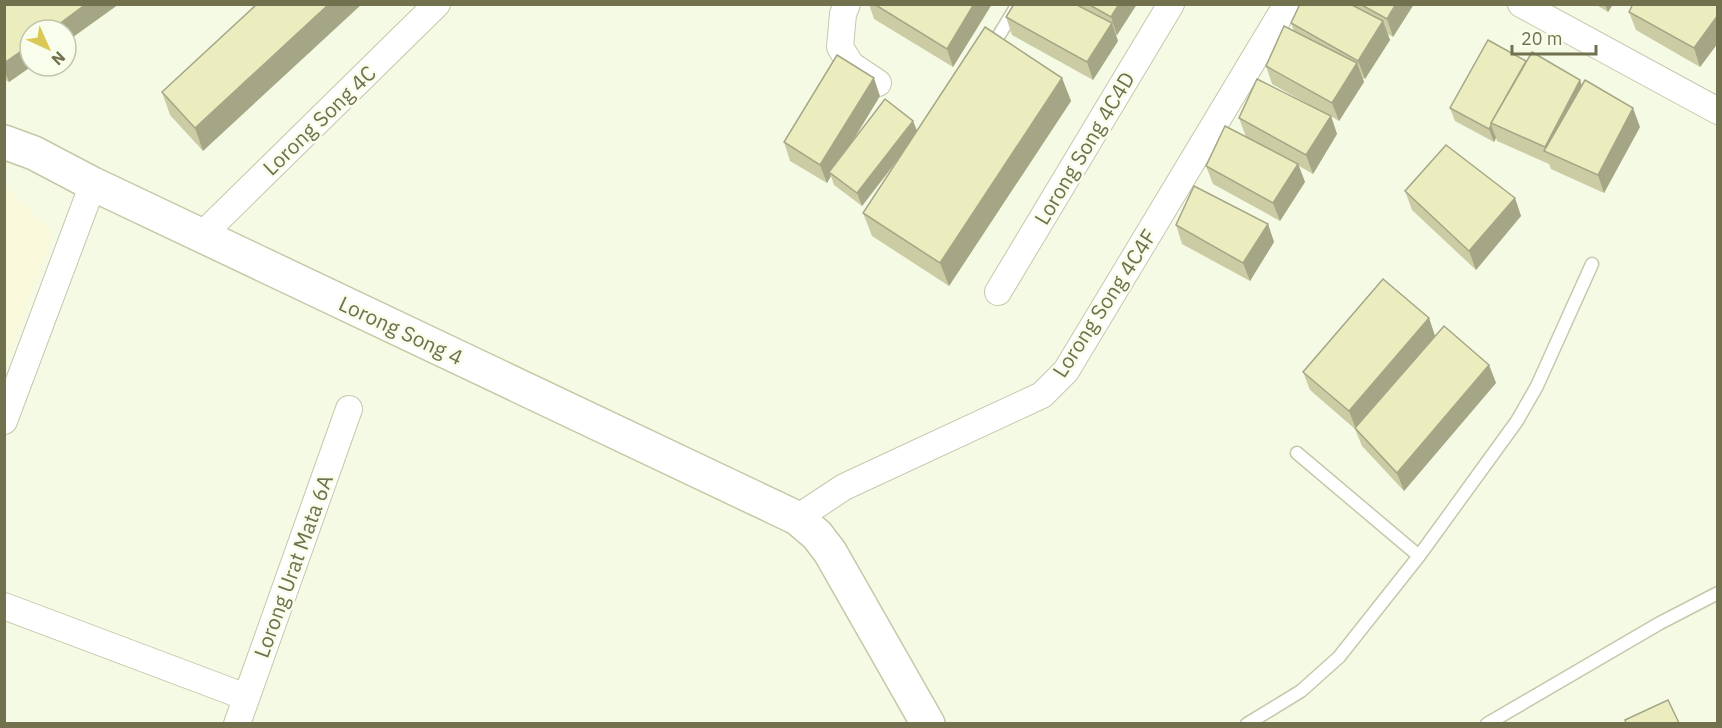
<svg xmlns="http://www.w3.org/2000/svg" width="1722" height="728" viewBox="0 0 1722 728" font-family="'IBM Plex Sans',sans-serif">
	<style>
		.commercial { fill: #faf8da }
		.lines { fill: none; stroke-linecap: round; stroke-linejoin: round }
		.lane-casing { stroke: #c6c8ab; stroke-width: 15 }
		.street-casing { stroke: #c6c8ab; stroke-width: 28 }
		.secondary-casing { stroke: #c6c8a6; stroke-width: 36 }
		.lane { stroke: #fff; stroke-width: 12 }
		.street { stroke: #fff; stroke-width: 26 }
		.secondary { stroke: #fff; stroke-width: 33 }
		.wall { fill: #cbcca4 }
		.shaded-wall { fill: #a5a686 }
		.building { fill: #ecedbf; stroke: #a5a686; stroke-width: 1.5 }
		.labels { text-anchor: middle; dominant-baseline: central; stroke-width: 5; stroke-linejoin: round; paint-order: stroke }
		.street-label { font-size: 21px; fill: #71714d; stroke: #f9fdeb }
	</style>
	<rect width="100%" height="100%" fill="#f5fae5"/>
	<!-- commercial -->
	<path class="commercial" d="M5,186L53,234L5,367Z"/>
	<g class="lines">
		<!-- lane casing -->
		<g class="lane-casing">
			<path id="lane" d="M990,50L1018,4
				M1297,453L1419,556
				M1247,724L1301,691L1339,657L1419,556L1517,421L1537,386L1592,264
				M1487,724L1660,623L1718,593"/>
		</g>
		<!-- street casing -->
		<g class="street-casing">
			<path id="street" d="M847,4L843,14L840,47L851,65L878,83
				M1521,4L1718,111
				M202,235L437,4
				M998,292L1171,4
				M4,421L93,184
				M797,518L844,487L1042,395L1066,371L1287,4
				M4,606L246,697
				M237,724L349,409"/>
		</g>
		<!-- secondary casing -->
		<g class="secondary-casing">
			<path id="secondary" d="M4,142L34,153L93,184L797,518L817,535L830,552L928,724"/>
		</g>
		<!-- lane -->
		<use href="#lane" class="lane"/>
		<!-- street -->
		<use href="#street" class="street"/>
		<!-- secondary -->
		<use href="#secondary" class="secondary"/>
	</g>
	<!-- wall -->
	<path class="wall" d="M4,4H119L66,42V30L30,66H32L9,82L4,79Z
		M257,4L203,151L170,115L162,92Z
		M869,4H992L953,67L874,19Z
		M1014,4H1137L1117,35H1116L1118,41L1093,80L1012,35L1006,17Z
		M1300,4H1414L1393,37L1388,34L1390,40L1365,79L1363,78L1364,82L1339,121L1331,116L1337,134L1313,174L1299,166L1305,182L1280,221L1213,184L1206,166L1246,137L1239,118L1326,114L1272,84L1266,66L1294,31L1291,23Z
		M1595,4H1613L1608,12Z
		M1718,4V43L1700,67L1636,30L1629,12Z
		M1526,61L1580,80L1582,86L1640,127L1604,193L1551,169L1549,164L1497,141L1496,138L1494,142L1455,121L1450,108Z
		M1062,78L1071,101L949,286L872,236L863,213L900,157L862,206L834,185L831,176L827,183L790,161L784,142L880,96L853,141L913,121L917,131Z
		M1405,191L1515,198L1521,216L1476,270L1412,210Z
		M1268,224L1274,242L1250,281L1182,244L1176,225Z
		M1429,318L1435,336L1489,365L1496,383L1404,491L1362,446L1355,429L1310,390L1303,372Z"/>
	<!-- shaded-wall -->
	<path class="shaded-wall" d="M86,4H119L66,42V30H51Z
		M329,4H362L203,151L195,128Z
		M974,4H992L953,67L947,49Z
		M1119,4H1137L1117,35L1111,17Z
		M1396,4H1414L1393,37L1387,19Z
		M1605,4H1613L1608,12Z
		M1718,15V43L1700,67L1694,48Z
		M1383,21L1390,40L1365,79L1358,61Z
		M1112,23L1118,41L1093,80L1087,62Z
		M30,45V66H32L9,82L4,69V63Z
		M1357,63L1364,82L1339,121L1332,103Z
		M874,78L880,96L832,174L829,172L831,176L827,183L820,165Z
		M1062,78L1071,101L949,286L940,263Z
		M1580,80L1586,99L1547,152L1545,147Z
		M1633,108L1640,127L1604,193L1598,175Z
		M1331,116L1337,134L1313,174L1306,155Z
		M913,121L918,133L862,206L857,193Z
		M1491,125L1496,138L1494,142L1489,129Z
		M1298,164L1305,182L1280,221L1273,203Z
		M1515,198L1521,216L1476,270L1469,251Z
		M1268,224L1274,242L1250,281L1243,263Z
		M1429,318L1435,336L1356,429L1349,411Z
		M1489,365L1496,383L1404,491L1397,473Z"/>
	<!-- building -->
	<path class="building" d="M4,4H86L51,30H30V45L4,63Z
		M257,4H329L195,128L162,92Z
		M874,4H974L947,49Z
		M1014,4H1075L1112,23L1087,62L1006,17Z
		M1088,4H1119L1111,17Z
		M1300,4H1350L1383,21L1358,61L1291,23Z
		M1360,4H1396L1387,19Z
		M1633,4H1718V15L1694,48L1629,12Z
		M1284,26L1357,63L1332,103L1266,66Z
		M985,27L1062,78L940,263L863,213Z
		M1488,40L1526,61L1491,123V125L1489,129L1450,108Z
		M1532,52L1580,80L1545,147L1491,123Z
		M837,55L874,78L820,165L784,142Z
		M1257,79L1331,116L1306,155L1239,118Z
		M1585,80L1633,108L1598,175L1544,151Z
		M885,99L913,121L857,193L829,172Z
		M1225,126L1298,164L1273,203L1206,166Z
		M1446,145L1515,198L1469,251L1405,191Z
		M1194,186L1268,224L1243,263L1176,225Z
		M1383,279L1429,318L1349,411L1303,372Z
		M1444,326L1489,365L1397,473L1355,428Z
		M1668,700L1679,723H1626L1625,720Z"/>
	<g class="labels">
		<!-- street labels -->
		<g class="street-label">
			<text transform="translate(319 120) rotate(-44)">Lorong Song 4C</text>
			<text transform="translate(1084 148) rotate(-59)">Lorong Song 4C4D</text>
			<text transform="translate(1104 303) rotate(-57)">Lorong Song 4C4F</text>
			<text transform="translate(401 330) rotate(25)">Lorong Song 4</text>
			<text transform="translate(293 566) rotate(-70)">Lorong Urat Mata 6A</text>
		</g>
	</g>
	<!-- border -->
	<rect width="1722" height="728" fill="none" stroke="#71714d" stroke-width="12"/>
	<!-- north arrow -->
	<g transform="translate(48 48) rotate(135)"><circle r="28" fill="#f9fdeb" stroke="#c3c5ac" stroke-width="1.5"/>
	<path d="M0-4.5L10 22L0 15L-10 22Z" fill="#dac855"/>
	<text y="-9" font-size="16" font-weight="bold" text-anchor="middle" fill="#71714d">N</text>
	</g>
	<!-- scale -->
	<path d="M1512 45v9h84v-9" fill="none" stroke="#71714d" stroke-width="3"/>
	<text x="1521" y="45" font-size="18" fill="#71714d" stroke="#f9fdeb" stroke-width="4.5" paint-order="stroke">20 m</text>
</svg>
